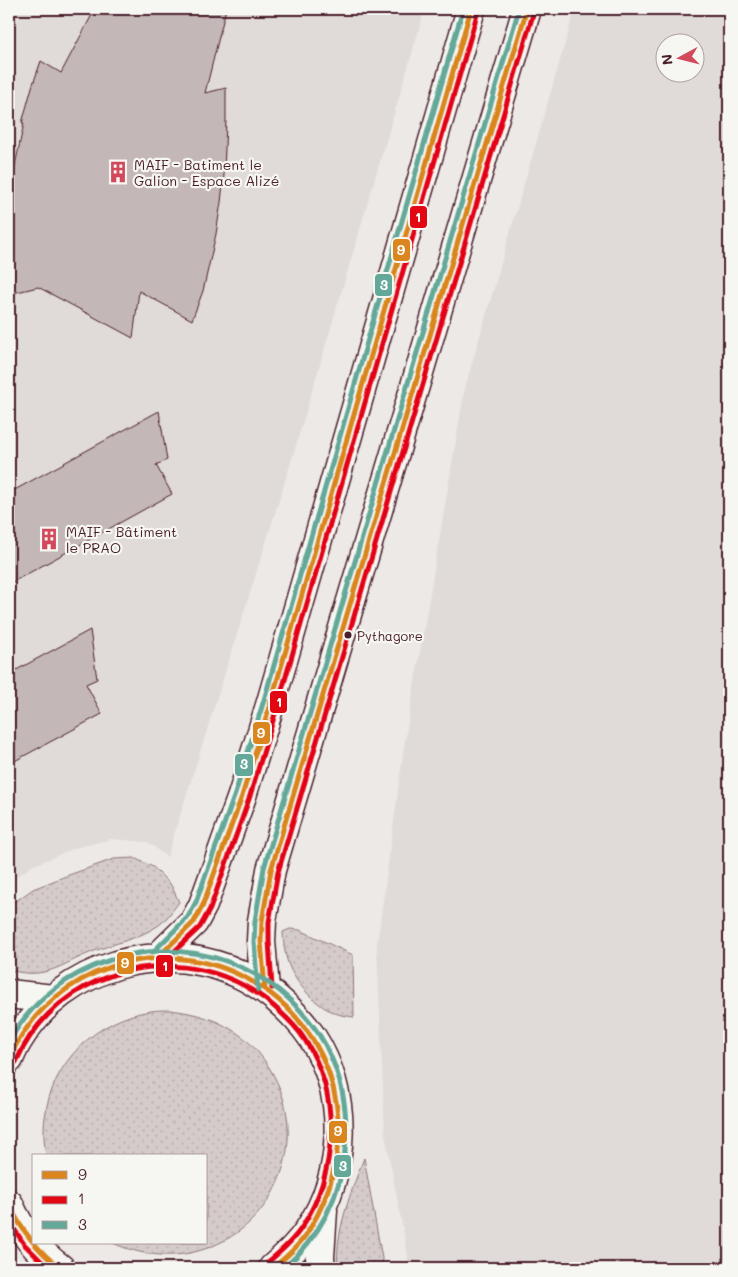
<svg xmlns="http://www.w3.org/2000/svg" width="738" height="1277" viewBox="0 0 738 1277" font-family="Mali,sans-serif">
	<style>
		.built { fill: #e0dad8; fill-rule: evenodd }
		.green { fill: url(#green-dots); stroke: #8f757a }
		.building { fill: #c4b7b7; stroke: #4a1f2b }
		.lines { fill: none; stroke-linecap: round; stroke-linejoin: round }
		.minor-casing { stroke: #4a1f2b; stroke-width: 31 }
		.primary-casing { stroke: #4a1f2b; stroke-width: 31 }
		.minor { stroke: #f6f6f2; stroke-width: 28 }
		.primary { stroke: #f6f6f2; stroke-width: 28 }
		.bus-1-casing { stroke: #f6f6f2; stroke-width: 9 }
		.bus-2-casing { stroke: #f6f6f2; stroke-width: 9 }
		.bus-3-casing { stroke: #f6f6f2; stroke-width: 9 }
		.bus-1 { stroke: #da851d; stroke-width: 5 }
		.bus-2 { stroke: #e30613; stroke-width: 5 }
		.bus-3 { stroke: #64a899; stroke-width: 5 }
		.bus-dot { fill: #4a1f2b; stroke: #f6f6f2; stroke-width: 2 }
		.labels { text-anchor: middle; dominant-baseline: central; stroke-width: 4.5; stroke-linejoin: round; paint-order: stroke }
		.bus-label { font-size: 13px; fill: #4a1f2b; stroke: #f6f6f2; text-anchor: start }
		.poi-label { font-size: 14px; fill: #4a1f2b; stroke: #f6f6f2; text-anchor: start }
		.line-badge { stroke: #f6f6f2; stroke-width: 2 }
		.badge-label { font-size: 14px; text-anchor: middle; font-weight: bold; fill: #fff }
	</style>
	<defs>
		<pattern id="green-dots" width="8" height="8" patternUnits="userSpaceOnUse" patternTransform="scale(1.25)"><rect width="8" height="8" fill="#d4cbca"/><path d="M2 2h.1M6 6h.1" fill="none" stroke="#b8aeae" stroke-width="1.8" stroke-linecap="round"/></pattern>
	</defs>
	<rect width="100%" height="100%" fill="#ece9e6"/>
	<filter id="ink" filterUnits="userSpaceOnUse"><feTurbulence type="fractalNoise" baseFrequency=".02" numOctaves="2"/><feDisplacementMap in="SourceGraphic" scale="10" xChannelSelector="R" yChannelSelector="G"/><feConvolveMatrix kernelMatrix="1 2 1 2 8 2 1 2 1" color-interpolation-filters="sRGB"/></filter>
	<g filter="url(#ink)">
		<!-- built -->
		<path class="built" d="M9,9H425L291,462L167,857L148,842L111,839L75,848L32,866L9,881Z
			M575,9H729V1268H407L408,1256L385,1134L377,945L405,741L465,388ZM666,42H696V72H666Z"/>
		<!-- green -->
		<path class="green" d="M134,858L153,867L171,885L179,902C173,910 167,919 159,925C139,939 114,943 92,952C59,965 47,980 9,970V906L33,889L66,876L114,859Z
			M290,929L300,930L353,955L354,1017C349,1016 343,1016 338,1014C328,1011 320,1005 312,998C291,977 284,961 283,932Z
			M170,1010C195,1013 217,1019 237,1033C251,1042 262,1056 270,1069C313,1139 276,1230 198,1251C170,1259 139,1255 113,1243H206V1156H46C44,1143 43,1130 45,1117C52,1062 96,1019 151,1011C157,1010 164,1010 170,1010Z
			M364,1158L383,1264L382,1268H338C334,1234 352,1189 364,1158Z"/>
		<!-- building -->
		<path class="building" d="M95,9H226L205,93L226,88V120L224,175L221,202L216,234L203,291L192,320L139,291L133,338L38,287L9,294V227L13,180H12L24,123H22L32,87L41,61L61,73Z
			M159,411L167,460L156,465L172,494L9,584V493Z
			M90,630L97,679L86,684L102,714L9,764V674Z"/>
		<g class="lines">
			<!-- minor casing -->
			<g class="minor-casing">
				<path id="minor" d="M9,994L53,999"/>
			</g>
			<!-- primary casing -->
			<g class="primary-casing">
				<path id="primary" d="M158,957L194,922L203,905L242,796L271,702L471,9
					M265,989L261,941L262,921L271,870L527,9
					M9,1059C12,1052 15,1045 19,1039C40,1003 77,977 117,965C172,949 232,960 276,998C289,1009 302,1022 312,1037C349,1095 347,1172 309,1230C299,1245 286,1257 273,1268
					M9,1204C19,1229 38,1252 60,1268
					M321,1268L320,1257L323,1210"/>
			</g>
			<!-- minor -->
			<use href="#minor" class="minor"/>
			<!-- primary -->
			<use href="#primary" class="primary"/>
			<!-- bus-1 casing -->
			<g class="bus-1-casing">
				<path id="bus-1" d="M158,957L194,922L203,905L242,796L271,702L471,9
					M265,989L261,941L262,921L271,870L527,9
					M9,1059C26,1020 57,990 95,973C125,960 158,955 191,960C220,964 246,976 270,993C346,1051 358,1151 309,1230C300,1245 286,1257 273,1268
					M9,1204C21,1230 38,1251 60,1268"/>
			</g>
			<!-- bus-2 casing -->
			<g class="bus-2-casing">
				<path id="bus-2" d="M163,962L200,927L210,909L249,799L278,704L478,11
					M272,988L269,941V922L278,872L534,11
					M16,1062C32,1025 61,997 97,981C153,956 217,963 265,999C280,1011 295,1024 305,1040C341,1096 338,1171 302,1227C293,1241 280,1252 268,1262
					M9,1221L24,1244L48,1268"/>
			</g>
			<!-- bus-3 casing -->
			<g class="bus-3-casing">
				<path id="bus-3" d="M153,952L188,917L196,902L235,794L264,700L463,9
					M258,990L254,942L255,921L264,868L519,9
					M9,1042C27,1008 57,982 92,967C159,937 235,950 289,999C307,1016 322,1035 331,1057C344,1086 348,1118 345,1150C341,1196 319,1238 284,1268"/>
			</g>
			<!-- bus-1 -->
			<use href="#bus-1" class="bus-1"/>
			<!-- bus-2 -->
			<use href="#bus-2" class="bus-2"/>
			<!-- bus-3 -->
			<use href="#bus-3" class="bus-3"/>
		</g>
	</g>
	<!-- icons -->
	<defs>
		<g id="building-bare" transform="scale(1.725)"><path d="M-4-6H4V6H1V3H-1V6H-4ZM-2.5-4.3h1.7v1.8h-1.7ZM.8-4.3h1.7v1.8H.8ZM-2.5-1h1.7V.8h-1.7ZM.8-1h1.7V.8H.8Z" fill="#d1495b" stroke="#f6f6f2" stroke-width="2.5" paint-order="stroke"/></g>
	</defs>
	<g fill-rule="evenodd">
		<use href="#building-bare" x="118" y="172"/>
		<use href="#building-bare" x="49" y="539"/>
	</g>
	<!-- markers -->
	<circle class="bus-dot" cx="348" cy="635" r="4.5"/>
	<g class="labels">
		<!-- bus labels -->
		<g class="bus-label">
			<text x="357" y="635">Pythagore</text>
		</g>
		<!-- poi labels -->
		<g class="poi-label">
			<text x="134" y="164">MAIF - Batiment le<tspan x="134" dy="16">Galion - Espace Alizé</tspan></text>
			<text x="66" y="531">MAIF - Bâtiment<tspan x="66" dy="16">le PRAO</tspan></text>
		</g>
	</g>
	<g class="line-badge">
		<rect x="409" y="205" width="19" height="24" rx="5" fill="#e30613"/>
		<rect x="392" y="238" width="19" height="24" rx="5" fill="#da851d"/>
		<rect x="374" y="273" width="19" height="24" rx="5" fill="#64a899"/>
		<rect x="269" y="690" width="19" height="24" rx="5" fill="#e30613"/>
		<rect x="252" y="721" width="19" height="24" rx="5" fill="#da851d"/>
		<rect x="234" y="753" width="20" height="24" rx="5" fill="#64a899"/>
		<rect x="116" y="951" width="19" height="24" rx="5" fill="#da851d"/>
		<rect x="155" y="954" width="19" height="24" rx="5" fill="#e30613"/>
		<rect x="328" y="1120" width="20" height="24" rx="5" fill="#da851d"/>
		<rect x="333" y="1154" width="19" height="24" rx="5" fill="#64a899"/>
	</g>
	<g class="badge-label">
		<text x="418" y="222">1</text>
		<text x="401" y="255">9</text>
		<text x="384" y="290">3</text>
		<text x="279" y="707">1</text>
		<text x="261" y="738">9</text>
		<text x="244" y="769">3</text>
		<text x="125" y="968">9</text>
		<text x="165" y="971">1</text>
		<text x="338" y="1136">9</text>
		<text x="343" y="1171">3</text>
	</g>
	<!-- margin -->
	<rect width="738" height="1277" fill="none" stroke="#f6f6f2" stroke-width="30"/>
	<rect x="15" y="15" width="708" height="1247" fill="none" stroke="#4a1f2b" stroke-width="2" filter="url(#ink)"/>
	<!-- legend -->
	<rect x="32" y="1154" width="175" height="90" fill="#f6f6f2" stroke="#b1a0a2"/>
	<rect x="42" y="1171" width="25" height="8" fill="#da851d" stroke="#b1a0a2"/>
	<text x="78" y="1180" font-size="15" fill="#4a1f2b">9</text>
	<rect x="42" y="1196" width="25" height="8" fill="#e30613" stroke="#b1a0a2"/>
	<text x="78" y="1204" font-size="15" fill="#4a1f2b">1</text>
	<rect x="42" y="1221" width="25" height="8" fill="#64a899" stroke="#b1a0a2"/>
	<text x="78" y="1230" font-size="15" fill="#4a1f2b">3</text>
	<!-- north arrow -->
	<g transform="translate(680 58) rotate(263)"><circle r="24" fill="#f6f6f2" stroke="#b1a0a2"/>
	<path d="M0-4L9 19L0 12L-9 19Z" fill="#d1495b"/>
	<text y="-8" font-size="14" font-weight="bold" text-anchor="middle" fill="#4a1f2b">N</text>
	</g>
</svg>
